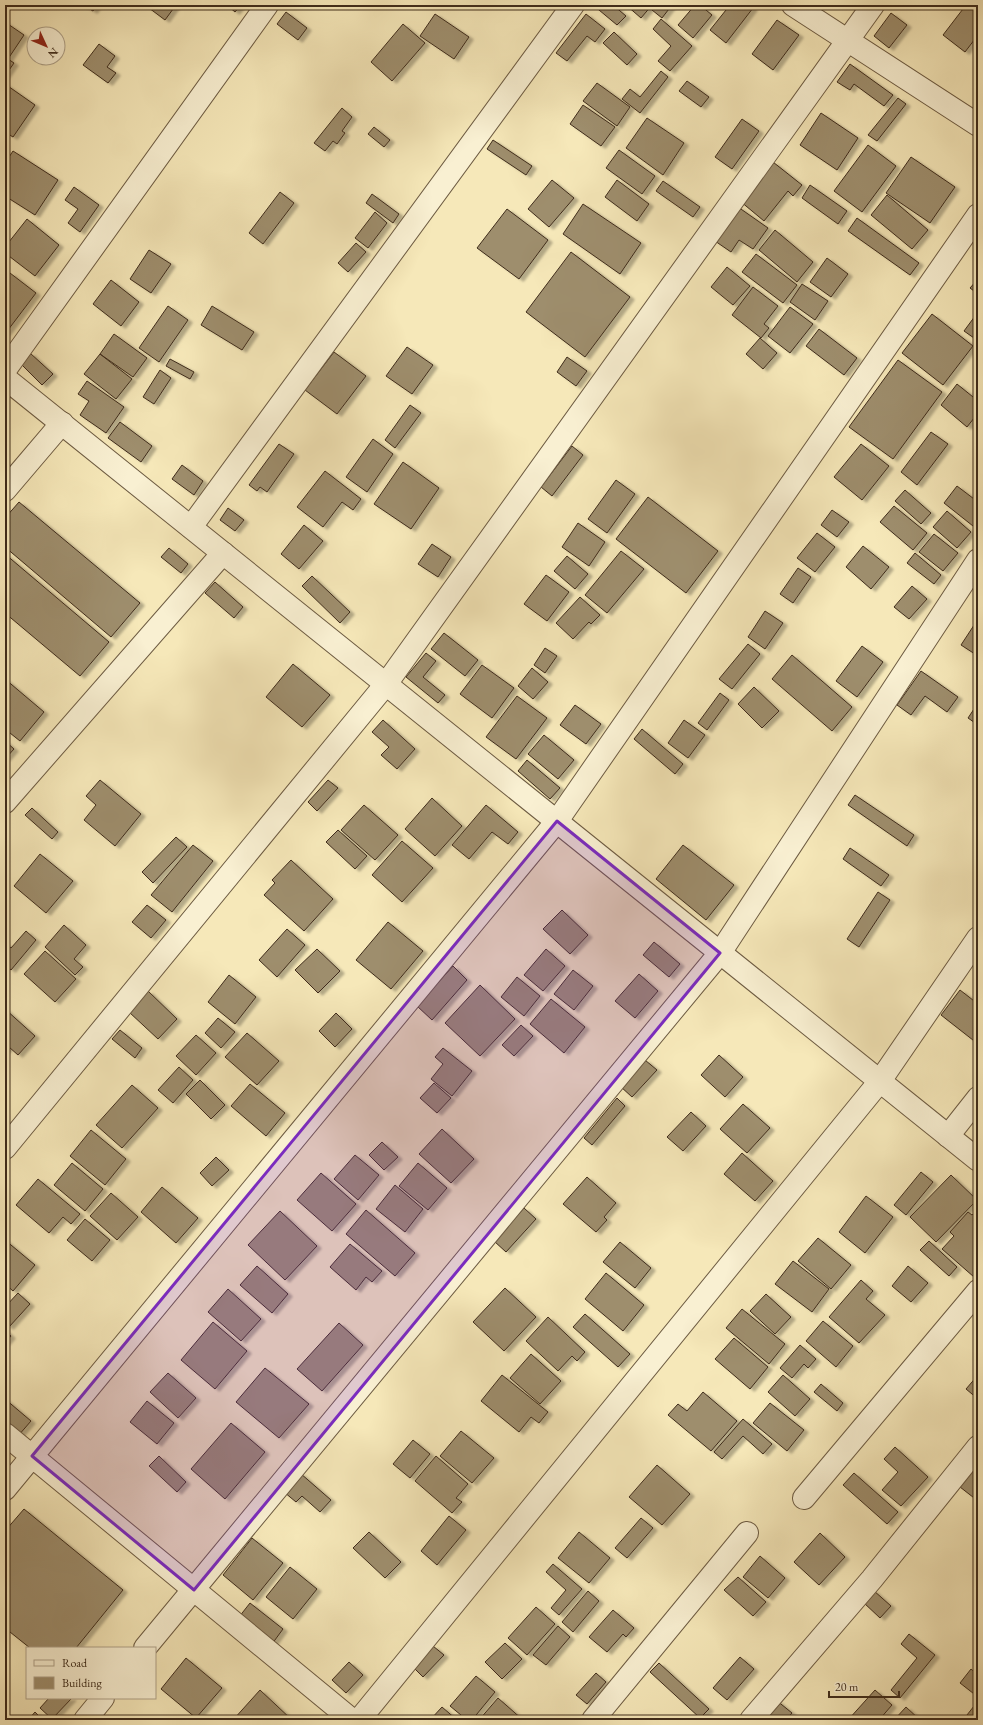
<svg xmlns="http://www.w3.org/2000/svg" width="983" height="1725" viewBox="0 0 983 1725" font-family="'EB Garamond',serif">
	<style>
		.building { fill: #9e8e6d; stroke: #3f2c1b; filter: url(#shadow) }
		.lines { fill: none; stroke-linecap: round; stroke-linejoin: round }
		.minor-casing { stroke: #6d5b42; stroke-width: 24 }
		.tertiary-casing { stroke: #6d5b42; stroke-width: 24 }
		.minor { stroke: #f9f0d2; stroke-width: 22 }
		.tertiary { stroke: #f9f0d2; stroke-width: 22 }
		.marked { fill: #7b2cbf; fill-opacity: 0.2; stroke: #7b2cbf; stroke-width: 3; stroke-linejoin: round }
	</style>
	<defs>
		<filter id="shadow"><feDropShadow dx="4.5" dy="2.5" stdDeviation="1" flood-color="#0004"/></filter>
	</defs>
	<rect width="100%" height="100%" fill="#f6e8b9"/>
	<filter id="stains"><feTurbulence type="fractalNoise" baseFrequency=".005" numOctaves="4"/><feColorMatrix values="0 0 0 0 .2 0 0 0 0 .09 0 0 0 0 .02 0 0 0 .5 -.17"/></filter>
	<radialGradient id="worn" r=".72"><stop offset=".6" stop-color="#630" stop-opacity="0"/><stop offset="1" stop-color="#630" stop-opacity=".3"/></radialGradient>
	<!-- building -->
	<path class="building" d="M83,5H97L93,11Z
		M145,5H176L165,20Z
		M227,5H241L235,12Z
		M593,5H613L626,16L617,25Z
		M626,5H652L641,18Z
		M656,5H672L662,18L652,10Z
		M695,5H700L712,15L693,38L678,25Z
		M730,5H750L753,8L726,43L710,30Z
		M966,5H978V35L965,52L943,35Z
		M286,12L307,28L298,40L277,24Z
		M891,13L907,25L889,48L874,36Z
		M435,14L469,37L454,59L420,36Z
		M586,14L605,29L595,42L587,36L567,61L556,53Z
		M661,19L692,46L670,71L658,61L671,46L653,29Z
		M777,20L799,35L773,70L752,54Z
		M5,22L24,35L8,59L14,63L5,76Z
		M403,24L425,43L392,81L371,62Z
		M614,32L637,54L627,65L603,43Z
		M99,44L115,56L107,67L116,73L108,83L83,65Z
		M850,64L893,95L884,106L854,84L850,90L837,82Z
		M661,71L668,77L640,113L622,99L630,89L640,97Z
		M687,81L709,97L701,107L679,91Z
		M597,83L630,107L617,126L583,101Z
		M5,84L35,105L13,137L5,132Z
		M898,98L906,104L877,141L868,135Z
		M583,105L615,127L601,146L570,124Z
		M342,108L352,117L342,131L345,133L337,144L333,141L325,151L314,143Z
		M821,113L858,138L837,170L800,145Z
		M647,118L684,143L663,175L626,148Z
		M742,119L759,131L732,169L715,157Z
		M374,127L390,140L384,147L368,134Z
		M493,140L532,166L526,175L487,149Z
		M868,145L896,166L862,212L834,191Z
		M619,150L655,176L642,194L606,168Z
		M13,151L58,180L35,215L5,196V163Z
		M911,157L955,187L930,223L886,193Z
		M773,162L802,185L793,196L788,191L764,221L740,201Z
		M552,180L574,198L549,227L528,209Z
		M617,180L649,204L637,221L605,197Z
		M663,181L700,207L693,217L656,191Z
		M810,185L847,211L838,224L802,198Z
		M74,187L99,205L80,232L68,223L78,209L65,200Z
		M280,192L294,203L263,244L249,233Z
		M372,194L399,214L393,223L366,203Z
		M887,195L928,230L912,249L871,215Z
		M583,204L641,243L620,274L563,234Z
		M738,207L768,228L753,249L739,240L731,252L715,241Z
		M507,209L548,240L519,279L477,248Z
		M375,212L387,223L368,248L355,238Z
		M857,218L919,263L910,275L848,231Z
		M27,219L59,245L35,276L5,253V247Z
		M775,230L813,262L797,282L759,250Z
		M356,243L366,252L348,272L338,263Z
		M149,250L171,264L151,293L130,279Z
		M571,252L630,297L585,357L526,312Z
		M756,254L797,285L783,303L742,272Z
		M827,258L848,274L831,297L810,282Z
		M727,267L750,286L733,305L711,287Z
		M10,273L36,293L5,334V280Z
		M978,279V294L970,288Z
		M111,280L139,302L121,326L93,304Z
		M802,284L828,301L815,320L790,302Z
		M753,287L778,306L764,324L769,328L761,338L732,315Z
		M168,306L188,320L159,362L139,348Z
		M212,306L254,332L242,350L201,325Z
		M790,307L813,324L790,353L768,336Z
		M978,312V333L974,338L964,331Z
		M932,314L973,346L943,385L902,353Z
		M819,329L857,358L844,375L806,346Z
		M114,334L147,358L133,377L100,354Z
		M760,338L777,353L763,369L746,354Z
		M407,347L433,365L412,394L386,376Z
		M334,352L366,376L337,414L305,390Z
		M30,353L53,374L42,385L20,363Z
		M100,354L132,379L116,399L84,374Z
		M567,357L587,371L576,386L557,372Z
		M170,359L194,372L190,379L166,366Z
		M898,360L942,392L893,459L849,427Z
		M160,370L171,378L154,404L143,397Z
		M87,381L124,407L106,433L80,415L89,401L78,394Z
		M957,384L978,401V413L967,427L941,405Z
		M410,405L421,413L395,448L385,440Z
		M120,422L152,446L141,462L108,438Z
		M931,432L948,444L917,485L901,472Z
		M373,439L393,454L367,492L346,477Z
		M279,444L294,454L267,492L260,487L257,491L249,485Z
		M861,444L889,466L862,500L834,477Z
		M572,446L583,455L552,496L541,487Z
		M403,462L439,488L411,529L374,504Z
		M182,465L203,481L194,495L172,479Z
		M325,471L361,499L353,510L342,502L323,527L297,507Z
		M616,480L635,494L607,533L588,519Z
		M957,486L978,502V520L973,526L944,503Z
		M905,490L931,513L921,524L895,501Z
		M648,497L718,551L686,593L616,539Z
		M19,502L140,603L111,637L5,547V518Z
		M894,506L927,533L913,550L880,522Z
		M228,508L244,520L235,531L220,520Z
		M832,510L849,522L837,537L821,525Z
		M947,511L971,532L957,548L933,527Z
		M578,523L605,542L589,566L562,547Z
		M304,525L323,541L299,569L281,554Z
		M817,533L835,547L815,572L797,558Z
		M934,534L958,553L943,571L919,552Z
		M432,544L451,557L438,577L418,564Z
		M863,546L889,567L871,589L846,567Z
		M169,548L188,564L181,573L161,557Z
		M621,551L644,569L607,613L585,595Z
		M915,553L941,575L934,584L907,563Z
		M5,554L109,642L80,676L5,613Z
		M567,556L588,574L575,589L554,571Z
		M798,568L811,577L793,603L780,594Z
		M546,575L569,592L547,621L524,604Z
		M312,576L350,612L340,623L302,586Z
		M215,582L243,607L234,618L205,593Z
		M912,586L927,599L909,619L894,607Z
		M580,597L600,615L591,624L589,622L573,639L556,623Z
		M765,611L783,623L765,649L748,637Z
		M978,619V656L961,645Z
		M444,633L478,660L465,676L431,649Z
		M748,644L760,654L732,689L719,679Z
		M862,646L883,662L857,697L836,681Z
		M545,648L557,656L545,673L534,665Z
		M426,653L436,661L423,677L445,695L438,703L406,677Z
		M792,655L852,707L832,731L772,679Z
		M293,664L330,695L302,727L266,697Z
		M482,665L514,688L492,718L460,694Z
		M532,668L548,682L533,699L518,686Z
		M921,671L958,697L947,712L925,696L911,715L897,705Z
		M5,679L44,712L20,741L5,729Z
		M754,687L779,711L762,728L738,704Z
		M720,693L729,700L707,730L698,723Z
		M517,696L547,718L516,759L486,737Z
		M978,703V725L968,718Z
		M575,705L601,724L586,744L560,725Z
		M383,720L415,749L397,769L381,755L389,747L372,732Z
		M684,720L705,735L688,758L668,743Z
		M642,729L683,764L675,774L634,739Z
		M544,735L574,760L558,779L528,754Z
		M5,741L14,749L5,759Z
		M527,760L560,788L550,799L518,771Z
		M100,780L141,814L115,846L84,820L96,805L86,796Z
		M328,780L338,788L317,811L308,802Z
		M855,795L914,835L907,846L848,805Z
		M432,798L462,826L435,856L405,829Z
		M364,805L398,835L375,860L341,830Z
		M486,805L518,832L508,844L492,832L469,859L452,845Z
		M32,808L58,832L52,839L25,815Z
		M338,830L367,856L355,869L326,842Z
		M176,837L187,847L153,883L142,872Z
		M402,841L433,868L402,902L372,875Z
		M193,845L213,861L172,912L151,895Z
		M683,845L734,885L706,920L656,879Z
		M850,848L889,875L881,886L843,859Z
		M40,854L73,881L46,913L14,886Z
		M291,860L333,899L304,931L264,895L275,883L272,880Z
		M878,892L890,900L859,947L847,939Z
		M147,905L166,920L151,938L132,922Z
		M562,910L588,935L570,954L543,929Z
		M388,922L423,951L391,989L356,960Z
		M64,925L86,945L74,959L83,967L75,975L45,947Z
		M287,929L305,945L277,977L259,960Z
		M26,931L36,940L11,970L5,965V943L11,948Z
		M654,942L680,964L669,977L643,955Z
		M317,949L340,971L318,993L295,970Z
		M546,949L565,966L543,991L524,975Z
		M45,951L76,979L55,1002L24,974Z
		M453,966L467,980L432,1020L417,1006Z
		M573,970L593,986L574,1010L554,994Z
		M639,974L658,991L635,1018L615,1001Z
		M229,975L256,997L235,1024L208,1002Z
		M517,977L540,996L524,1016L501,997Z
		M480,985L515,1019L480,1056L445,1023Z
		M960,990L978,1004V1044L941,1015Z
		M148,991L177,1019L158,1039L129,1012Z
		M551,999L585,1027L564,1053L530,1024Z
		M5,1009L35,1036L18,1055L9,1047L5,1051Z
		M336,1013L352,1029L335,1047L319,1031Z
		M218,1018L235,1032L221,1048L205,1033Z
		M521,1025L533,1036L514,1056L502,1045Z
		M120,1030L142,1048L135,1058L112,1039Z
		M247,1033L279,1061L257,1085L225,1057Z
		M196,1035L216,1053L196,1075L176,1056Z
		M443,1048L472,1071L452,1096L431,1079L443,1064L435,1057Z
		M719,1055L743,1077L725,1097L701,1075Z
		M645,1060L657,1070L632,1097L620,1086Z
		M179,1067L193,1080L173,1103L158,1090Z
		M200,1080L225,1105L211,1119L186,1094Z
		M434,1083L451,1098L437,1113L420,1098Z
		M250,1084L285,1113L266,1136L231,1106Z
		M132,1085L158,1108L122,1148L96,1125Z
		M617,1098L625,1106L592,1145L584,1138Z
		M743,1104L770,1128L747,1153L720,1129Z
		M691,1112L706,1126L683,1151L667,1137Z
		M442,1129L474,1159L451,1183L419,1154Z
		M91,1130L126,1159L105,1185L70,1156Z
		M382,1142L398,1157L384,1170L369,1155Z
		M742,1153L773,1181L755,1201L724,1174Z
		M355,1155L379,1175L358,1200L334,1179Z
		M216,1157L229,1170L212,1186L200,1173Z
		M72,1163L103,1189L85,1211L54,1185Z
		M418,1163L447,1188L428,1210L399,1186Z
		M921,1172L933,1182L906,1215L894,1205Z
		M321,1173L356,1204L332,1231L297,1200Z
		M951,1175L977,1200L936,1242L910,1217Z
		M587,1177L616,1203L604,1217L607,1220L596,1232L563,1204Z
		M38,1179L80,1214L71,1224L63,1217L49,1233L16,1205Z
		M395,1185L423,1209L405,1232L376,1209Z
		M162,1187L198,1218L176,1243L141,1212Z
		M111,1193L138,1217L117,1240L90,1216Z
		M866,1196L893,1217L865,1253L839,1232Z
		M524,1208L536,1219L506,1252L494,1241Z
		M978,1209V1273L974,1277L942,1249L954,1236L950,1232L968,1212L972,1215Z
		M366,1210L415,1253L395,1276L346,1234Z
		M280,1211L317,1246L285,1280L248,1245Z
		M85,1219L110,1240L92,1261L67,1240Z
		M818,1238L851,1265L831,1289L798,1261Z
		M5,1240L35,1265L13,1291L5,1284Z
		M929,1241L957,1267L949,1276L920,1250Z
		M620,1242L651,1268L635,1288L603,1262Z
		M350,1244L382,1271L372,1282L366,1277L356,1290L330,1267Z
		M793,1261L829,1289L812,1312L775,1284Z
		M257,1266L288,1294L272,1313L240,1285Z
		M908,1266L928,1283L911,1302L892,1286Z
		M606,1273L644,1305L623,1331L585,1299Z
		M861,1280L873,1291L866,1299L885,1315L859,1343L829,1317Z
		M505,1288L536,1317L504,1351L473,1322Z
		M228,1289L261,1319L241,1341L208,1312Z
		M18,1293L30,1304L9,1327L5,1324V1307Z
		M766,1294L791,1317L775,1334L750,1311Z
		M742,1309L785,1344L769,1364L726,1328Z
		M585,1314L630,1354L618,1367L573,1327Z
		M548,1317L585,1352L577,1361L572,1356L558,1371L526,1341Z
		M823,1321L853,1346L836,1367L806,1341Z
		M213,1322L247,1351L215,1389L181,1360Z
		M339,1323L363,1345L322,1391L297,1369Z
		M5,1330L11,1336L5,1343Z
		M734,1338L768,1367L750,1389L715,1359Z
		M800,1345L816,1359L808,1368L804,1364L792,1378L780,1368Z
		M531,1354L561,1381L540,1404L510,1378Z
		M265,1368L309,1404L279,1438L236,1402Z
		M168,1373L196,1398L178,1418L150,1392Z
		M502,1375L548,1412L539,1423L531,1417L519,1432L481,1401Z
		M783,1375L810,1399L795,1416L768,1392Z
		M978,1375V1399L966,1389Z
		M821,1384L843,1403L837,1411L814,1392Z
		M703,1392L737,1421L711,1451L668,1415L678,1404L687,1411Z
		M5,1399L31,1421L18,1436L5,1425Z
		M147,1401L174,1423L157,1444L130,1422Z
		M770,1403L804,1430L787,1451L753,1423Z
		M743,1419L772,1444L763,1454L743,1436L722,1459L714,1452Z
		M231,1423L265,1452L225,1499L191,1469Z
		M461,1431L494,1458L472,1483L440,1456Z
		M413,1440L430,1454L410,1478L393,1464Z
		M895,1447L928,1477L901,1506L882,1490L898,1472L884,1459Z
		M159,1456L186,1482L177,1492L149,1466Z
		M436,1456L468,1484L456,1498L462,1502L452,1513L415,1481Z
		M657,1465L690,1494L662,1525L629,1497Z
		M974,1469L978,1472V1501L960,1487Z
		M300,1473L331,1500L320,1512L302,1496L296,1502L284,1492Z
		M854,1473L898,1512L887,1524L843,1485Z
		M24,1509L123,1590L76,1648H30L5,1628V1531Z
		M449,1516L466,1530L437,1565L421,1551Z
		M641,1518L653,1528L627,1558L615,1548Z
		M369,1532L401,1562L385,1578L353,1548Z
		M579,1532L610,1558L589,1583L558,1558Z
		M820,1533L845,1557L819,1585L794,1562Z
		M252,1538L283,1563L253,1600L223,1575Z
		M760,1556L785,1578L768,1598L743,1577Z
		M553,1564L582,1589L559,1615L551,1608L566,1590L546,1572Z
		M290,1567L317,1589L293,1619L266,1597Z
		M738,1577L766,1602L753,1616L724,1590Z
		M873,1590L891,1606L880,1618L863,1602Z
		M588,1591L599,1601L573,1632L562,1622Z
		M250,1603L283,1629L272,1644L239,1617Z
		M536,1607L555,1624L527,1655L508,1638Z
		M613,1610L634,1628L626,1637L623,1634L607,1652L589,1637Z
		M558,1626L570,1637L546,1665L533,1655Z
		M909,1634L935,1655L900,1698L891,1690L917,1658L901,1644Z
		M505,1643L522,1659L502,1679L485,1662Z
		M433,1646L444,1655L423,1677L413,1667Z
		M740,1657L754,1669L727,1700L713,1688Z
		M186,1658L222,1688L196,1718L161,1689Z
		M349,1662L363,1675L346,1693L332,1680Z
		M659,1663L709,1709L700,1718L650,1672Z
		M971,1669L978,1675V1697L960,1683Z
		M596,1673L606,1682L587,1704L576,1695Z
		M476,1676L495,1692L472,1720H467L450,1706Z
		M260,1690L292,1720H233Z
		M875,1690L892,1705L879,1720H848Z
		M49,1698H72L52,1719L40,1708Z
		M498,1698L523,1720H479Z
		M776,1700L792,1713L786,1720H759Z
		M978,1701V1720H963Z
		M442,1707L457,1720H430Z
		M906,1707L920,1720H894Z
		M35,1712L43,1720H28Z"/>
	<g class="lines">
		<!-- minor casing -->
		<g class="minor-casing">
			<path id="minor" d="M793,5L978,125
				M5,370L267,5
				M5,490L62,423
				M191,527L573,5
				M5,802L223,553
				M948,1136L978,1098
				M5,1148L386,684L873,5
				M5,1434L352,1720
				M5,1489L557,821L978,215
				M804,1498L978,1291
				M145,1648L720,953L978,560
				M85,1720L103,1698
				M359,1720L880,1081L978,938
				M593,1720L747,1533
				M751,1720L872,1579L978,1447"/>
		</g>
		<!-- tertiary casing -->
		<g class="tertiary-casing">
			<path id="tertiary" d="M5,378L978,1160"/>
		</g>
		<!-- minor -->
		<use href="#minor" class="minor"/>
		<!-- tertiary -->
		<use href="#tertiary" class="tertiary"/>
	</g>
	<!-- marked area -->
	<path class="marked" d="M557,821L720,953L194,1590L32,1456Z"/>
	<!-- margin -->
	<rect width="983" height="1725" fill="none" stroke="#f6e8b9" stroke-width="20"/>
	<rect x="6" y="6" width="971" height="1713" fill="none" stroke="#3f2c1b" stroke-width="2"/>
	<rect x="10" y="10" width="963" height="1705" fill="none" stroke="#3f2c1b"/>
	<!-- legend -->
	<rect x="26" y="1647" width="130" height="52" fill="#f9f0d2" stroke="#afa289"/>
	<rect x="34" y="1660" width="20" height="6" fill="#f9f0d2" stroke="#afa289"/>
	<text x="62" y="1667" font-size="12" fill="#3f2c1b">Road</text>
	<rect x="34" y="1677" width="20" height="12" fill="#9e8e6d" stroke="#afa289"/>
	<text x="62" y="1687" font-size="12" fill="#3f2c1b">Building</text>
	<!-- north arrow -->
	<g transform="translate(46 46) rotate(134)"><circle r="19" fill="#f9f0d2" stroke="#afa289"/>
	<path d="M0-3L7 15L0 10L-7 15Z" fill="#8f2418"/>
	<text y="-6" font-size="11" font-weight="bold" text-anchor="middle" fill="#3f2c1b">N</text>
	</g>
	<!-- scale -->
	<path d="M829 1691v6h70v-6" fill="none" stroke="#3f2c1b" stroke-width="2"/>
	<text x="835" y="1691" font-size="12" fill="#3f2c1b" stroke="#f9f0d2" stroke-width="3" paint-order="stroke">20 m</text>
	<rect width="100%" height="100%" filter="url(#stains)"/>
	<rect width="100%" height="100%" fill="url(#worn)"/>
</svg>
